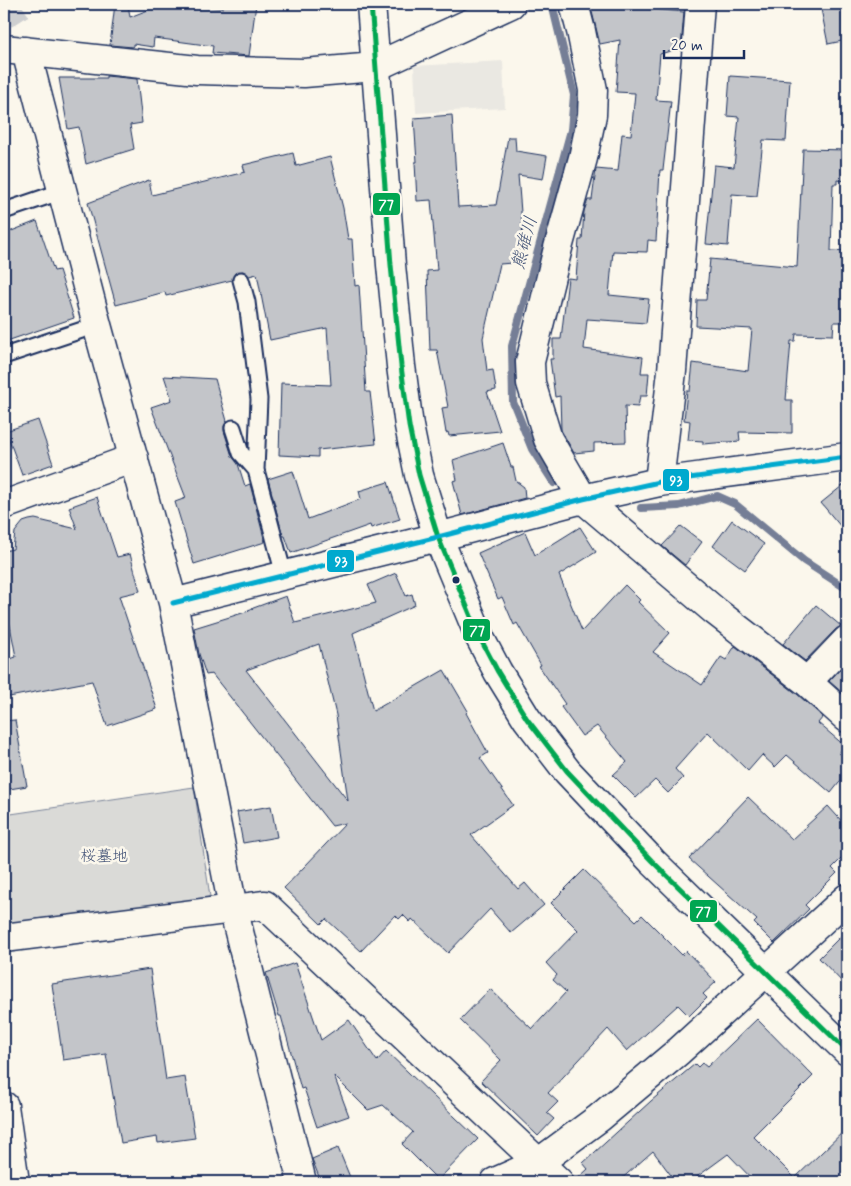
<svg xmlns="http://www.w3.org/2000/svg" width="851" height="1186" viewBox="0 0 851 1186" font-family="Mynerve,'Klee One',sans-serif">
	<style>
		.built { fill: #eae8e2 }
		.green { fill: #dadad7; stroke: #7a849a }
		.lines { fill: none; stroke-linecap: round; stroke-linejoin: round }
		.stream { stroke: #747e96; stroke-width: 8 }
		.building { fill: #c3c5c9; stroke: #1b2f5e; fill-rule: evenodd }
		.highway-tunnel { stroke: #cecfd0; stroke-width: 28; stroke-dasharray: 28 14; stroke-linecap: butt }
		.lane-casing { stroke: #1b2f5e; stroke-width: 19 }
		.street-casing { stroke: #1b2f5e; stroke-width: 31 }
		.secondary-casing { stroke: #1b2f5e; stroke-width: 31 }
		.lane { stroke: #fbf7ec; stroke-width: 15 }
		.street { stroke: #fbf7ec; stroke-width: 28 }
		.secondary { stroke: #fbf7ec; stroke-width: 28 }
		.bus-1-casing { stroke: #fbf7ec; stroke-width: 9 }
		.bus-2-casing { stroke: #fbf7ec; stroke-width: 9 }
		.bus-1 { stroke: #00a651; stroke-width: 5 }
		.bus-2 { stroke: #00a9ce; stroke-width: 5 }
		.bus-dot { fill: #1b2f5e; stroke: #fbf7ec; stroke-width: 2 }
		.labels { text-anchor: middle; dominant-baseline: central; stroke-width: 5; stroke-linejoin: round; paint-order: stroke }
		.park-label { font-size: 16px; fill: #415176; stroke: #fbf7ec }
		.water-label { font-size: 18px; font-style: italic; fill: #47577a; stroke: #fbf7ec }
		.line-badge { stroke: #fbf7ec; stroke-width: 2 }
		.badge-label { font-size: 14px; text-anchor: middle; font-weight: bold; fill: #fff }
	</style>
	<rect width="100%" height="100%" fill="#fbf7ec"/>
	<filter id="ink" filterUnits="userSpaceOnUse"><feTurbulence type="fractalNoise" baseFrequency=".02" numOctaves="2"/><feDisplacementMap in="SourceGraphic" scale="10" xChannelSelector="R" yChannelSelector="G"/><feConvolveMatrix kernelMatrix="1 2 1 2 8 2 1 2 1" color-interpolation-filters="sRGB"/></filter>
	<g filter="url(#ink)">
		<!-- built -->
		<path class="built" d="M503,61L505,108L416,113L414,66Z"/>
		<!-- green -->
		<path class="green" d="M194,787L210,897L4,927V815Z"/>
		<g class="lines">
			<!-- stream -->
			<path class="stream" d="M552,4L574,95L571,130L512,346L513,402L532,449L554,483
				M641,508L679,506L717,496L735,504L804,561L847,589"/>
		</g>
		<!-- building -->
		<path class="building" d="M115,4H128L130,17L163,4H192L223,8L222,4H256L249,56L212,53L213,46L154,38L153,47L133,44V47L110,45Z
			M590,4H618L619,6L684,12L681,48L660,54L656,100L671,101L663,170H660L656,241L648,240L647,252L613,251L609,295L649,299L646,323L587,319L584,349L643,357L641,373H649L647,396H640L638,407L625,406L626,442L594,443V451L574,453L561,430L560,396L555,397L550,359H553V339H561L568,278L576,279L579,240H582L584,211L588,200H592L596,169L618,171L622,134L631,135L635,93L616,92L620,40L600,44Z
			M820,4H847V40L828,44Z
			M106,76L137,79L142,123L130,125L134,149L86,164L79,127L68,129L59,78H106Z
			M730,76L790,80L786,141L763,140L757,196L732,194L728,246L706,244L714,165L734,167L739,117L727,116Z
			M452,115L458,207L496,205L508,137H515L516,151L547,156L543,179L518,175L525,262L500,264L483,338L487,371L493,370L496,390L487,392L500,431L449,436L448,432L446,433L442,408L448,407L437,350H430L427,271L437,270L431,200L417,201L415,162H417L414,118Z
			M803,149L847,150V181L837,180V184H833L831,251L847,250V322H834L833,335L796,334L795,341H791L786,400H792V433L739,432L740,441L703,444V441L688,440L690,421L684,420L687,391H690L693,363L748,371L752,329L696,326L697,300H706L710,259L797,267Z
			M293,153L296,166L330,157L343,208L348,239H352L355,286L359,285L366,392H370L376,444L318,450V457L279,455L281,383L331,385L327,328L270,340L257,274L249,276L243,271L235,273L232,280L166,296L165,292L116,305L88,203L149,180L152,195L245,172L243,165Z
			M37,221L54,271L59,270L74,318L4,342V234Z
			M164,376L215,379L227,421L224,426V431L232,456L238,464L245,486L250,484L265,542L194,564L175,502L186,498L151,407L172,400Z
			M38,420L53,464L22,475L6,431Z
			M503,443L511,467H513L516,481L524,487L525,498L462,515L453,481L457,480L453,460Z
			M293,471L308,519L361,499L359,491L388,482L400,519L371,528L370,525L291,553L285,536H283L268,479Z
			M847,482V534L821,503Z
			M97,497L117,557L130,554L140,591L119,596L157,709L107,726L92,681L4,698V661L16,657L4,594V551L13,549L15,532L23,522L29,520L35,519L77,529L69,507Z
			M732,520L764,544L745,570L713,546Z
			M681,526L702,542L685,565L662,546Z
			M580,527L596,552L559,575L582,631L625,585L640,600L638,602L670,633L653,652L702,685L721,657L726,660L735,646L797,694L823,717L818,723L845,746L839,753L847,760V773L831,793L787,755L775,767L762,755L748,771L708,732L675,769L683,778L668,793L655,780L636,798L613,775L627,762L597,726L582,736L561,707L565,704L539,666L541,665L517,623L514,625L502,597L498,599L478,553L525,532L535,555Z
			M396,573L406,596L412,594L415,605L353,633L373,711L444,670L468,711L466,713L488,753L480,758L513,805L471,835L518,889L525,883L544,905L511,933L490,909L448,953L412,919L410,922L403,915L399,919L395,915L361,951L326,919L321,924L284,888L346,823L332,826L212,674L206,675L199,654L194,628L249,611L248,610L286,596L295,623L376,603L368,585ZM319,644L336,715L348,801L246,670Z
			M816,605L841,626L836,629L805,661L783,644Z
			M847,662V692L845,695L829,681Z
			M15,720L27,786L4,790V721Z
			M748,797L792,839L828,806L847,827V853L832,868L837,873L805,905L809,909L774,943L754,923L757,920L689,859Z
			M271,806L277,837L243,843L237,812Z
			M584,870L636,921L642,915L682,955L686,951L716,982L703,994L707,998L689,1016L678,1005L627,1051L608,1029L548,1093L558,1102L547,1113L554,1119L538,1136L481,1081L501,1060L460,1020L490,989L532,1029L566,992L553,980L557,975L546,963L578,930L551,903Z
			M847,930V987L819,958Z
			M295,963L321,1040L349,1020L377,1061L386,1051L478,1139L438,1180L402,1144L413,1132L383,1105L368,1110L334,1076L349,1116L317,1127L304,1088L301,1089L281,1016H279L266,973Z
			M150,969L166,1080L185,1077L195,1138L158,1143L157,1137L121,1143L106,1054L63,1060L52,984Z
			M757,1019L813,1076L753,1136L795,1178L847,1128V1172L837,1182H755L728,1154L690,1182H676L653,1151L618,1182H574L588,1169L583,1163L651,1101L695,1064L698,1067L702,1063L707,1067Z
			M338,1148L352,1182H321L312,1159Z"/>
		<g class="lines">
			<!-- highway-tunnel -->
			<path class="highway-tunnel" d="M4,15L21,4"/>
			<!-- lane casing -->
			<g class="lane-casing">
				<path id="lane" d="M4,211L63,191
					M241,280L247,302L259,399L256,470L284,575
					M4,356L97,325
					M233,428L241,453L256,470"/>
			</g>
			<!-- street casing -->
			<g class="street-casing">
				<path id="street" d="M574,4L581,31L593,90L592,115L583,158L558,248L530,362L531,383L548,439L583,499L715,611L807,682L847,718
					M700,4L672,371L659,482L847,457
					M4,49L197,70L304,73L375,67L511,4
					M26,51L97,325L173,603L233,908L302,1182
					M4,505L134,458
					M173,603L438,537
					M807,682L847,640
					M4,938L265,905L559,1182
					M4,1106L15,1182
					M495,1182L538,1163L599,1118L679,1051L847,898"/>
			</g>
			<!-- secondary casing -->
			<g class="secondary-casing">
				<path id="secondary" d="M371,4L391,265L401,366L409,426L419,475L438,537L480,638L498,672L527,719L567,771L652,861L847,1051
					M438,537L583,499L659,482"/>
			</g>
			<!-- lane -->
			<use href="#lane" class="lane"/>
			<!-- street -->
			<use href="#street" class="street"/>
			<!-- secondary -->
			<use href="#secondary" class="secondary"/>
			<!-- bus-1 casing -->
			<g class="bus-1-casing">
				<path id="bus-1" d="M371,4L391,265L401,366L409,426L419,475L438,537L480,638L498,672L527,719L567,771L652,861L847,1051"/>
			</g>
			<!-- bus-2 casing -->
			<g class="bus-2-casing">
				<path id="bus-2" d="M173,603L438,537L583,499L659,482L847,457"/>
			</g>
			<!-- bus-1 -->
			<use href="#bus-1" class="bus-1"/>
			<!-- bus-2 -->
			<use href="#bus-2" class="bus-2"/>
		</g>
	</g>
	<!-- markers -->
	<circle class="bus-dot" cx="456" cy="580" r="4.5"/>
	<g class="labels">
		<!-- park labels -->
		<g class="park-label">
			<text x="104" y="856">桜墓地</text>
		</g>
		<!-- water labels -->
		<g class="water-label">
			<text transform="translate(525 243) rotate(-75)">熊碓川</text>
		</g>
	</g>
	<g class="line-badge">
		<rect x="372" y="192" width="29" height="24" rx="5" fill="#00a651"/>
		<rect x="662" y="468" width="28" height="24" rx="5" fill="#00a9ce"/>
		<rect x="326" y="549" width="29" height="24" rx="5" fill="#00a9ce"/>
		<rect x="462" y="618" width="29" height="24" rx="5" fill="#00a651"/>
		<rect x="689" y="899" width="29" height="24" rx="5" fill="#00a651"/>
	</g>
	<g class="badge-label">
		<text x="386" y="209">77</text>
		<text x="676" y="485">93</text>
		<text x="341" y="566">93</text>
		<text x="477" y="635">77</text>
		<text x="703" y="916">77</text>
	</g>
	<!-- margin -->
	<rect width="851" height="1186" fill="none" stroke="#fbf7ec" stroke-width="20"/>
	<rect x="10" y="10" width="831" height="1166" fill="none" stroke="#1b2f5e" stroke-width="2" filter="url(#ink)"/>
	<!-- scale -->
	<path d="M664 50v8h80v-8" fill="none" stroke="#1b2f5e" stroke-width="2.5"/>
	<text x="671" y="50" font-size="15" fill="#1b2f5e" stroke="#fbf7ec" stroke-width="4" paint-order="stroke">20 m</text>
</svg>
